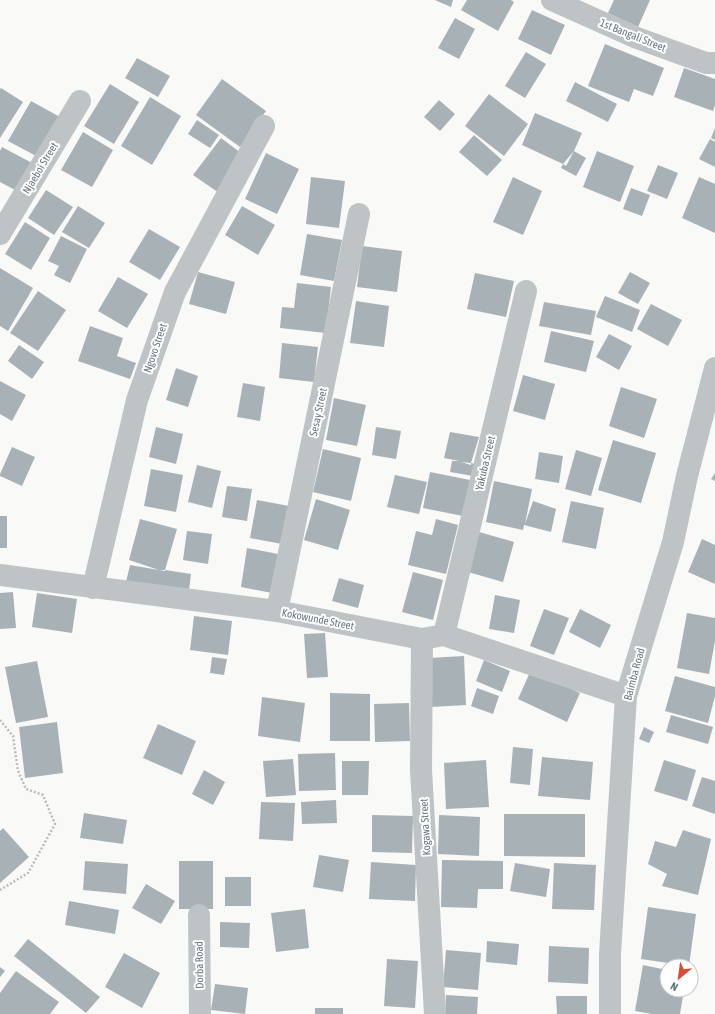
<svg xmlns="http://www.w3.org/2000/svg" width="715" height="1014" viewBox="0 0 715 1014" font-family="'Asap Condensed',sans-serif">
	<style>
		.building { fill: #a8b2b6 }
		.lines { fill: none; stroke-linecap: round; stroke-linejoin: round }
		.path { stroke: #b9bdbf; stroke-width: 2.5; stroke-dasharray: 2 2; stroke-linecap: butt }
		.minor { stroke: #bec4c6; stroke-width: 22 }
		.labels { text-anchor: middle; dominant-baseline: central; stroke-width: 4; stroke-linejoin: round; paint-order: stroke }
		.street-label { font-size: 11px; fill: #667880; stroke: #fff }
	</style>
	<rect width="100%" height="100%" fill="#f9f9f7"/>
	<!-- building -->
	<path class="building" d="M435,0H453L451,7Z
		M467,0H511L514,2L498,31L461,10Z
		M614,0H650L638,27L608,13Z
		M532,10L565,25L551,55L518,39Z
		M455,18L475,29L459,59L438,48Z
		M605,44L664,68L653,96L634,89L629,102L588,86Z
		M526,52L546,64L525,98L505,86Z
		M137,58L170,76L158,97L125,78Z
		M684,68L715,79V105L713,111L674,97Z
		M222,79L266,111L240,147L196,115Z
		M575,82L617,104L608,122L566,101Z
		M110,84L139,102L114,144L84,126Z
		M1,88L23,102L0,138V89Z
		M489,94L528,124L504,156L465,126Z
		M150,97L181,116L152,165L121,146Z
		M439,100L455,114L440,131L424,117Z
		M31,101L60,117L38,157L8,141Z
		M535,113L582,133L574,151L563,164L522,145Z
		M197,120L219,135L210,148L188,134Z
		M715,128V140L711,138Z
		M83,132L113,150L92,187L61,170Z
		M474,135L502,160L487,176L459,152Z
		M221,138L245,156L219,193L193,175Z
		M710,139L715,142V167L699,159Z
		M2,147L32,163L17,191L0,182V151Z
		M574,151L586,158L576,176L561,168L563,164L566,166Z
		M597,151L634,166L620,202L583,187Z
		M266,153L299,169L277,214L245,199Z
		M658,165L678,173L667,199L647,191Z
		M311,177L345,181L339,228L306,224Z
		M513,177L542,191L523,235L493,222Z
		M699,177L715,184V233L682,218Z
		M631,188L650,195L642,216L623,209Z
		M46,190L73,207L54,235L28,218Z
		M78,206L105,223L89,248L62,232Z
		M242,206L275,225L258,255L225,235Z
		M25,222L50,238L31,270L5,254Z
		M149,229L180,247L160,280L129,262Z
		M307,234L342,240L334,281L300,275Z
		M61,236L87,249L70,283L54,275L59,266L48,261Z
		M362,246L402,251L397,292L357,287Z
		M0,268L33,288L8,331L0,326Z
		M198,272L235,282L226,314L189,304Z
		M630,272L650,283L638,304L618,293Z
		M475,273L514,281L506,317L467,309Z
		M118,277L148,294L127,328L98,311Z
		M297,283L331,287L326,333L280,328L282,307L294,308Z
		M38,291L66,310L38,351L10,333Z
		M605,296L640,310L632,332L596,317Z
		M356,301L389,306L384,347L350,343Z
		M544,302L596,311L591,335L539,326Z
		M651,304L682,320L668,346L637,329Z
		M90,326L123,338L117,356L136,363L130,379L78,361Z
		M551,331L594,341L586,372L544,362Z
		M609,334L632,346L619,370L596,357Z
		M282,343L318,347L314,382L279,378Z
		M19,345L44,362L32,379L8,361Z
		M176,368L198,376L188,407L166,400Z
		M523,375L555,384L545,420L513,411Z
		M0,381L26,395L12,421L0,414Z
		M243,383L265,387L260,421L237,417Z
		M621,387L657,399L644,438L609,426Z
		M334,398L366,405L357,446L326,440Z
		M156,427L183,434L176,464L149,457Z
		M376,427L401,431L396,459L372,455Z
		M450,432L479,437L471,463L461,462L471,465V463L475,464L473,476L450,472L452,461H459L444,458Z
		M613,440L656,453L641,503L598,490Z
		M12,447L35,457L22,486L0,476V474Z
		M323,449L361,458L351,501L313,492Z
		M576,450L602,458L591,496L565,489Z
		M539,452L563,456L559,483L535,479Z
		M197,465L221,471L212,508L188,502Z
		M151,469L183,475L176,512L144,506Z
		M430,472L470,480L463,516L423,508Z
		M715,473V481L711,479Z
		M395,475L427,482L419,514L387,507Z
		M494,481L532,489L525,524L533,501L556,509L551,532L524,525L523,530L486,522Z
		M227,486L252,489L247,521L222,517Z
		M316,499L350,510L338,550L304,540Z
		M257,500L289,506L282,544L250,538Z
		M571,501L604,508L596,549L562,542Z
		M0,516H7V548H0Z
		M140,519L177,529L165,570H159L165,571V570L191,574L189,590L126,582L130,565L159,570L129,560Z
		M436,519L458,525L446,574L408,565L416,531L432,535Z
		M187,531L212,534L208,564L183,560Z
		M479,532L514,542L503,582L468,572Z
		M702,539L715,545V584L688,572Z
		M247,548L278,554L272,593L241,587Z
		M413,572L443,580L433,620L402,612Z
		M339,578L364,585L358,608L332,601Z
		M13,592L16,628L0,629V593Z
		M37,593L77,599L72,633L32,627Z
		M495,595L520,600L514,633L489,629Z
		M544,609L569,618L554,655L530,646Z
		M580,609L611,625L600,648L569,632Z
		M687,613L715,618V641L709,674L677,668Z
		M194,616L232,621L228,655L190,650Z
		M325,633L328,677L307,678L304,634Z
		M464,656L466,705L431,707L429,658Z
		M212,657L227,659L224,675L210,673Z
		M484,660L510,671L502,692L476,681Z
		M37,661L48,717L16,723L5,667Z
		M531,670L580,693L567,722L518,699Z
		M675,676L715,687V696L708,723L665,711Z
		M477,688L499,696L493,714L471,706Z
		M330,693L370,694V741H330Z
		M262,697L305,703L300,742L258,736Z
		M409,703L410,741L375,742L374,704Z
		M671,715L713,727L708,744L666,732Z
		M57,722L63,773L25,778L19,727Z
		M158,724L196,741L182,775L143,758Z
		M644,727L654,732L649,743L639,739Z
		M513,747L533,749L530,785L510,783Z
		M335,753L336,790L299,791L298,754Z
		M542,757L593,762L590,800L538,796Z
		M293,759L296,795L266,797L263,761Z
		M486,760L489,807L446,809L444,763Z
		M664,760L696,770L687,801L654,791Z
		M342,761H369L368,795H342Z
		M204,770L225,782L213,805L192,794Z
		M702,777L715,781V814L692,806Z
		M336,800L337,823L302,824L301,802Z
		M261,802L295,803L293,841L259,839Z
		M84,813L127,820L123,844L80,838Z
		M504,814H585V857L504,856Z
		M372,815L413,816L412,853L372,852Z
		M439,815L480,817L479,856L438,854Z
		M3,828L29,857L0,883V831Z
		M683,830L711,839L698,895L662,886L667,874L648,864L655,841L676,847Z
		M319,855L349,860L343,892L313,887Z
		M442,860L503,861V889H478L477,908L441,907Z
		M85,861L128,864L126,894L83,890Z
		M179,861H213V909H179Z
		M371,862L416,865L415,901L369,899Z
		M515,863L550,869L546,897L510,891Z
		M554,863L596,865L594,910L552,909Z
		M225,877H251V906H225Z
		M146,884L175,901L161,924L132,908Z
		M69,901L119,910L115,934L65,925Z
		M648,907L696,914L689,966L641,959Z
		M305,909L309,948L276,952L271,913Z
		M220,922L250,923L249,948L220,947Z
		M28,939L100,997L86,1013L14,956Z
		M487,941L519,944L517,965L486,962Z
		M549,946L589,948L588,984L548,982Z
		M446,950L481,953L478,990L443,987Z
		M124,953L160,973L142,1008L105,987Z
		M387,959L418,961L415,1008L384,1006Z
		M643,965L667,970V990H684L680,1014H652L635,1011Z
		M0,967L5,971L0,977Z
		M16,971L59,1002L50,1014H0V993Z
		M215,984L248,988L245,1014L211,1010Z
		M446,995L478,997L477,1014H445Z
		M556,996H587V1014H557Z
		M315,1008H343V1014H315Z"/>
	<g class="lines">
		<!-- path -->
		<path class="path" d="M0,720L13,736L18,771L26,789L43,795L55,824L28,873L0,890"/>
		<!-- minor -->
		<path class="minor" d="M552,0L637,38L706,63H715
			M0,234L80,101
			M0,575L277,611L422,639L444,635L626,696
			M93,588L137,400L175,292L264,126
			M277,611L359,214
			M444,635L526,291
			M422,639L421,770L435,1014
			M199,915L200,1014
			M610,1014V954L626,696L673,542L687,476L715,368"/>
	</g>
	<g class="labels">
		<!-- street labels -->
		<g class="street-label">
			<text transform="translate(633 35) rotate(22)">1st Bangali Street</text>
			<text transform="translate(40 168) rotate(-59)">Njaeboi Street</text>
			<text transform="translate(155 348) rotate(-71)">Ngovo Street</text>
			<text transform="translate(318 412) rotate(-78)">Sesay Street</text>
			<text transform="translate(485 463) rotate(-77)">Yakuba Street</text>
			<text transform="translate(318 619) rotate(11)">Kokowunde Street</text>
			<text transform="translate(634 674) rotate(-75)">Baimba Road</text>
			<text transform="translate(425 827) rotate(-93)">Kogawa Street</text>
			<text transform="translate(199 965) rotate(-91)">Dorba Road</text>
		</g>
	</g>
	<!-- north arrow -->
	<g transform="translate(679 978) rotate(209)"><circle r="19" fill="#ffffff" stroke="#c2c9cc"/>
	<path d="M0-3L7 15L0 10L-7 15Z" fill="#da4b36"/>
	<text y="-6" font-size="11" font-weight="bold" text-anchor="middle" fill="#667880">N</text>
	</g>
</svg>
